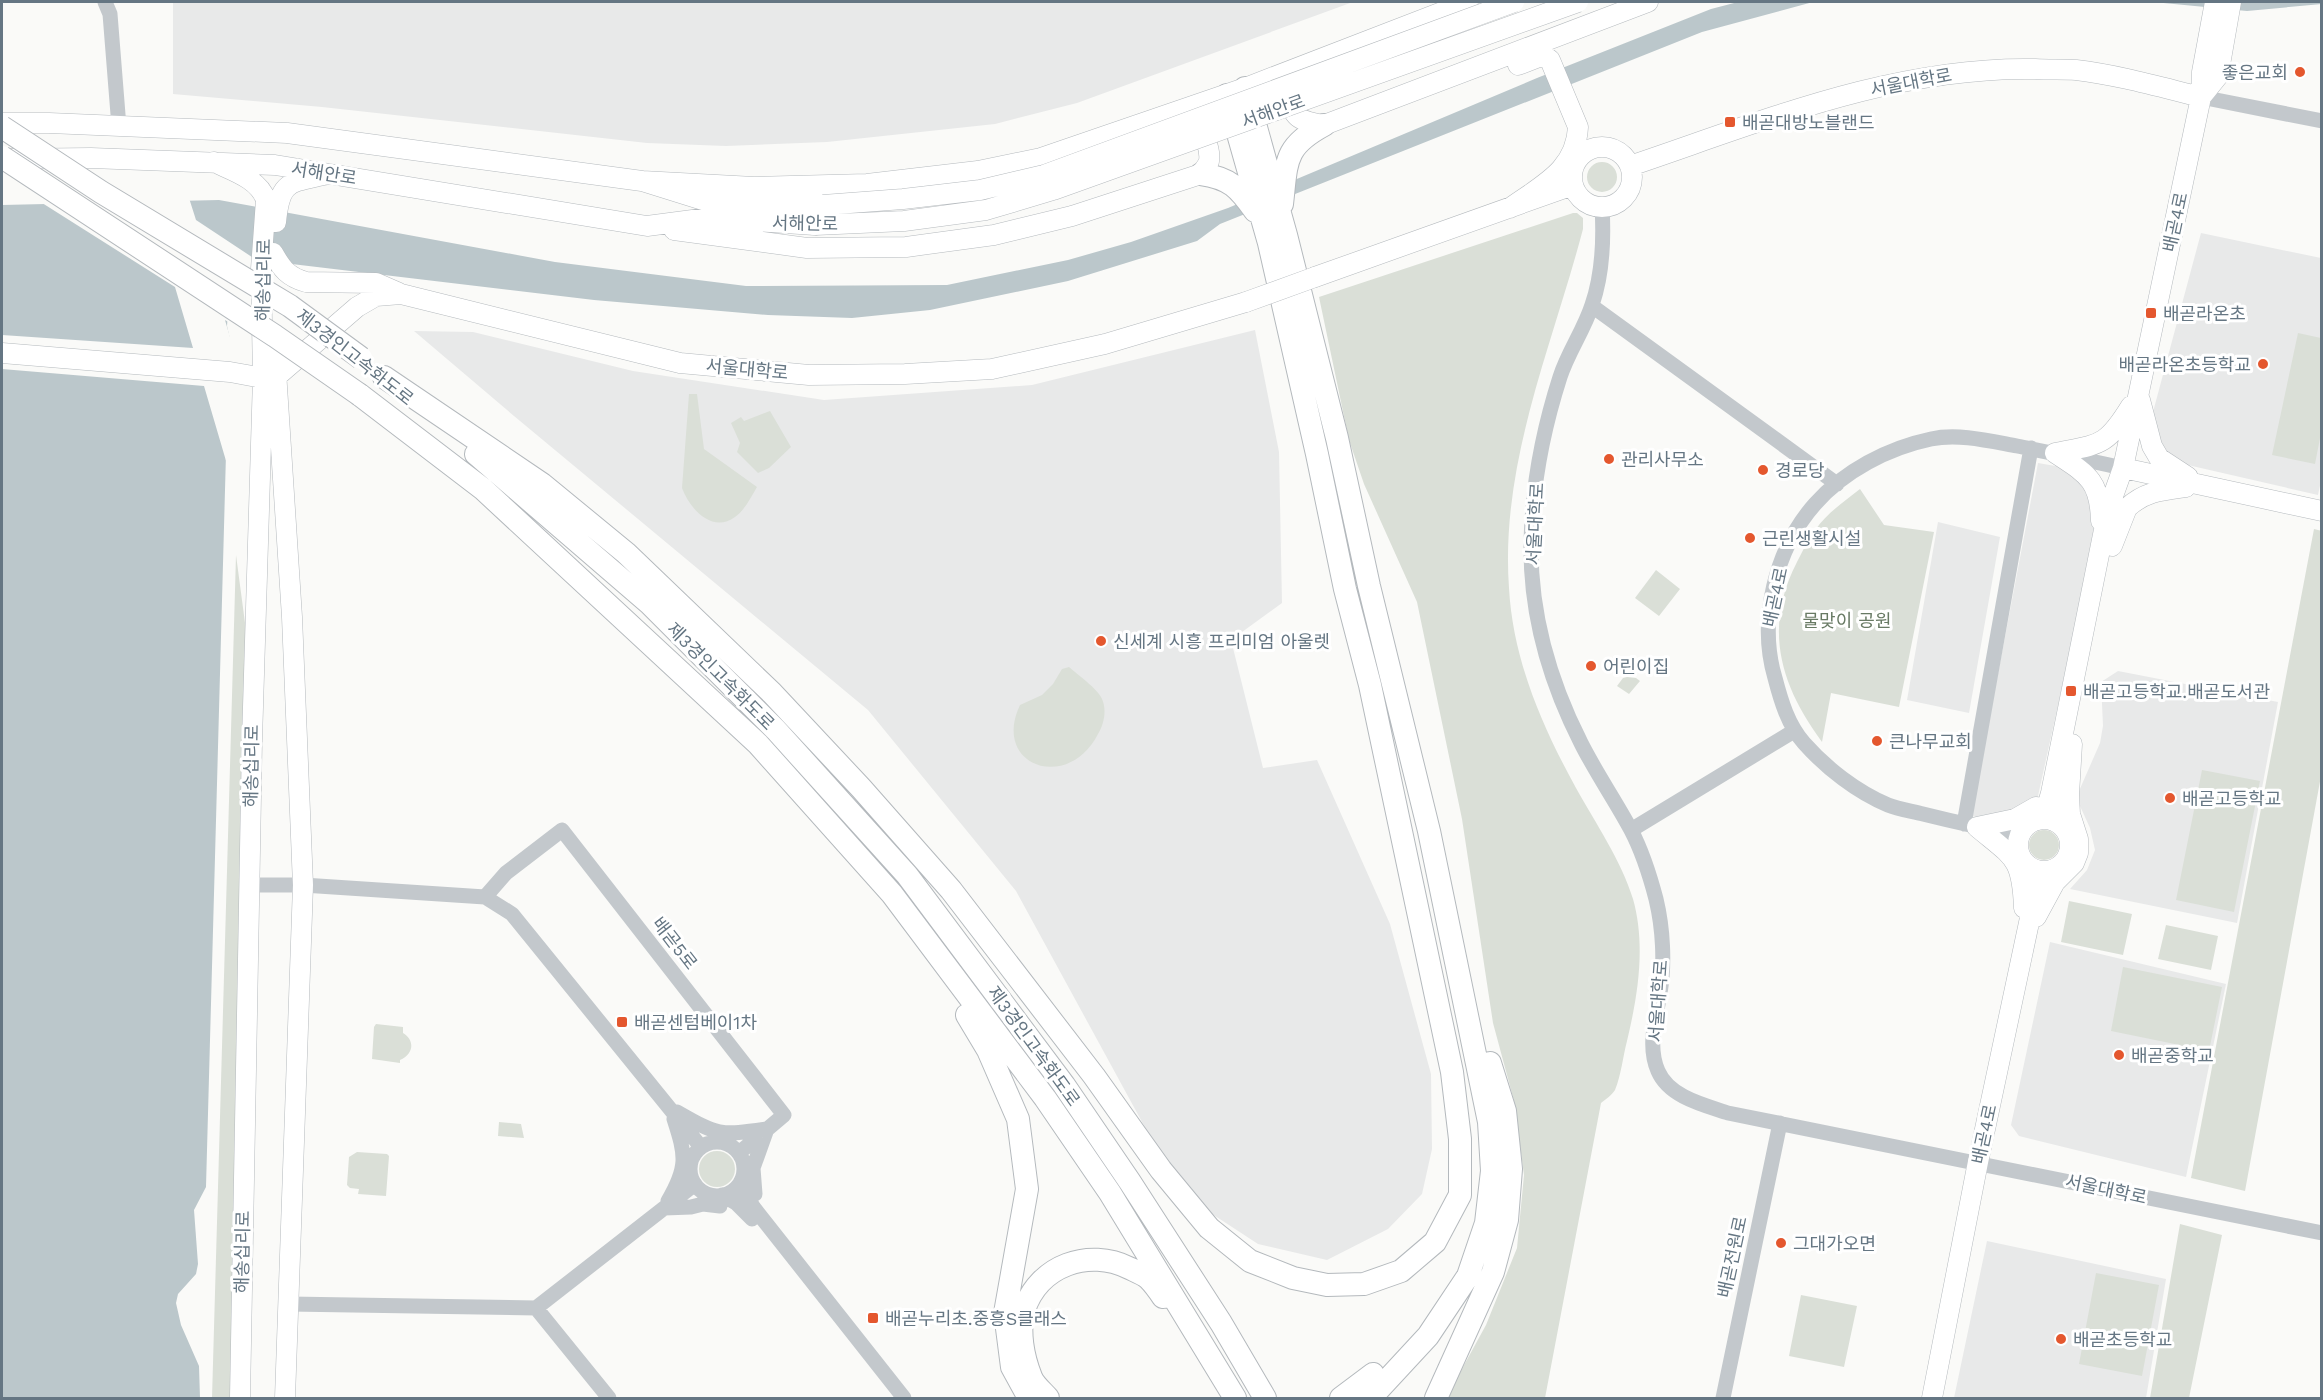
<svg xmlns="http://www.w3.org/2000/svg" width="2323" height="1400" viewBox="0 0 2323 1400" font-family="'Work Sans','Noto Sans KR',sans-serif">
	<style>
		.built { fill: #e8e9e9 }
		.green { fill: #dadfd7 }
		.water { fill: #bbc7cb }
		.pier { fill: #fafaf8 }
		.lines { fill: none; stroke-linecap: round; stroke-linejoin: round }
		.major-casing { stroke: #b5babe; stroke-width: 21 }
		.highway-casing { stroke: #b4b9bd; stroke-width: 24 }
		.minor { stroke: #c3c8cc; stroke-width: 15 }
		.major { stroke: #fff; stroke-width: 20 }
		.highway { stroke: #fff; stroke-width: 22 }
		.major-bridge-casing { stroke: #b5babe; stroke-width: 21; stroke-linecap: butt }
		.highway-bridge-casing { stroke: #b4b9bd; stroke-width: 24; stroke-linecap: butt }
		.major-bridge { stroke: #fff; stroke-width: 20 }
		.highway-bridge { stroke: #fff; stroke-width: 22 }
		.poi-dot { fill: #e4572e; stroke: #fff; stroke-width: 2 }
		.labels { text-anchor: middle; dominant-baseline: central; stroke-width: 6; stroke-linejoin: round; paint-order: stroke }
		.poi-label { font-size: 18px; fill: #657683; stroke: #fff; text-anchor: start }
		.street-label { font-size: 18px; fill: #657683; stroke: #fff }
		.park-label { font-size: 18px; fill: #687a64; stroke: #fff }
	</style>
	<rect width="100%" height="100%" fill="#fafaf8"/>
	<!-- built -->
	<path class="built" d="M173,2H1353L1077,103L995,124L827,142L726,146L647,143L322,107L173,94Z
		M2201,233L2321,258L2322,476L2318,495L2179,463L2153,441V412Z
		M1255,330L1279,452L1282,603L1231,640L1263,768L1317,760L1390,924L1431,1074L1432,1149L1422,1194L1388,1229L1327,1260L1258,1244L1203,1208L1159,1153L1016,891L868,710L514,416L414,331L473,332L633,371L824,400L1032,385Z
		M2038,463L2090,472L2103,500L2038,796L2035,805L2003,821L1971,816Z
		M1938,522L2000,537L1969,713L1907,700Z
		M2118,671L2278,702L2237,923L2070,889L2087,870L2095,850L2090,828L2080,806L2079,791L2100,743L2103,726L2101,682Z
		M2050,942L2226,984L2186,1177L2019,1136L2011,1125Z
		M1987,1241L2166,1279L2146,1398H1954Z"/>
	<!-- green -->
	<path class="green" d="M1587 177a15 15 0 1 1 30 0a15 15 0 1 1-30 0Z
		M1573,213H1577L1583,218V229C1552,347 1500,463 1509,588C1513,660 1542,726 1576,788C1596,824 1621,860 1633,899C1646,945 1638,995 1627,1041C1623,1056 1621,1076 1615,1090C1612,1095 1606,1099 1601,1103L1545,1398H1446L1486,1325L1517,1248L1524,1175L1514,1101L1493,1023L1462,819L1417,602L1364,484L1349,440L1319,297Z
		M2298,333L2321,338V433L2315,464L2272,455Z
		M689,394H697L704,449L757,487C751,497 745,510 735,517C712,534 689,508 682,488Z
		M770,411L791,447L769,468L758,473L737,452L740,443L731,423L741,417L744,421Z
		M1860,489L1884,525L1934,532L1899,707L1831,693L1822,742C1780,685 1763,628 1797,562C1803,551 1808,539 1816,529C1827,513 1845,501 1860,489Z
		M2314,529L2322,531L2321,776L2245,1191L2191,1178Z
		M236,555L247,638L233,1398H212Z
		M1656,570L1680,589L1659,616L1635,598Z
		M1069,667C1078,675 1098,689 1102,699C1107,710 1104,724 1098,734C1068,793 991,766 1020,705L1042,695L1053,684L1062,669Z
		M1627,677L1636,678L1640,681L1629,694L1617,686L1623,678Z
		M2202,770L2260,781L2234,912L2176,900Z
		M2029 845a15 15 0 1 1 30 0a15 15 0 1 1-30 0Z
		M2069,901L2132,914L2123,955L2061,942Z
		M2166,925L2218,936L2211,970L2158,959Z
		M2123,967L2222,987L2209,1051L2111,1031Z
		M376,1024L403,1027V1033C415,1040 414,1054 400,1060V1063L372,1059L374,1027Z
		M499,1122L521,1124L524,1138L498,1136Z
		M699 1169a18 18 0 1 1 36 0a18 18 0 1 1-36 0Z
		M357,1152L387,1154L389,1156L386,1196L358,1194L359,1189L350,1188L347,1185L349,1157Z
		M2180,1224L2222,1235L2189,1398H2150Z
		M2096,1273L2159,1285L2142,1376L2079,1364Z
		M1801,1295L1857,1306L1844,1367L1789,1356Z"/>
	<!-- water -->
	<path class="water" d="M1738,2H1813L1702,32L1220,224L1197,241L1068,281L930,310L852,318L768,315L594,300L232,257L227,326L230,339L226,349L202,358L227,417L206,1187L194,1210L198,1264L196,1274L178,1294L176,1303L181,1325L199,1366L200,1398H2V205L219,200L555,262L746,286L947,285L1068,260L1131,242L1228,208L1537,78L1711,9Z
		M2153,2H2321L2322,4L2247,11Z"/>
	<!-- pier -->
	<path class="pier" d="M189,198L196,220L261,263L235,260L230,323L225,320L232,344L221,360L216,361L206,359L200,370L201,374L223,382L230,388L229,471L204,386L2,369V335L193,348L175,287L39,201Z"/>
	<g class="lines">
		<!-- major casing -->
		<g class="major-casing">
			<path id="major" d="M1288,91C1291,118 1299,121 1324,125L1648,2
				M2201,97L2218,76L2231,2
				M2,123H49L287,133L642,181L706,201L823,205
				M1572 177a30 30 0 1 1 60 0a30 30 0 1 1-60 0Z
				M2,159L91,158L275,165L647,226L708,218L815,225
				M214,162C233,171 259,179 266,200L261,269L263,378L252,740L240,1398
				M1630,166C1761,122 1894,66 2035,69C2049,70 2063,69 2076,70C2118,75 2160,87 2201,97
				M642,181L754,187L867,184L978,171L1041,158L1245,88L1468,2
				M1510,208C1542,185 1576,170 1578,127L1550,60L1546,57H1539L1518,65
				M276,222C280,179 290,183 328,174
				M674,230L807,248L906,247L994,235L1072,216L1201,174C1203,171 1208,165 1209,161C1211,148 1203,132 1195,123
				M273,253C282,269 288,277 306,282L376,283L399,293
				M1315,277L1573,185
				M2,353L230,372L263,378L273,377
				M275,356L292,617L303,885L285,1398
				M276,377L357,307L376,296L401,294L680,363L809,375L905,374L992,369L1105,344L1246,302
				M2140,400L2152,446L2159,458L2188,477
				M2055,453C2087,474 2100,480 2101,521
				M2055,453C2100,444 2106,447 2131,406
				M2123,468L2322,511
				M2112,546L2127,508C2145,491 2164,490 2186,487
				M2018 845a26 26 0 1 1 52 0a26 26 0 1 1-52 0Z
				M2038,820L2046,810L2051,793L2108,510L2123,468L2201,97L2202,72L2215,2
				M1977,827L2015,819L2036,807
				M1977,827C2014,858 2022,857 2024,908
				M2063,827L2060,804L2063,785
				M2036,917L2055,882L2074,863L2078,853V839L2070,814L2069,795L2072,744
				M1932,1398L1978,1162L2040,871"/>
		</g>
		<!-- highway casing -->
		<g class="highway-casing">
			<path id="highway" d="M1245,88L1286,235L1337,438L1369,586L1429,831L1489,1122L1492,1171L1486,1223L1468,1276L1428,1336L1378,1390L1365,1398
				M1201,174C1230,178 1239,188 1255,211
				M1282,204C1287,162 1283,147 1324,125
				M384,377L542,484L626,553L772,693L861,788L951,890L1094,1076L1161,1170L1209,1228L1250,1261L1293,1278L1327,1285L1364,1284L1401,1271L1435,1242L1460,1195V1139L1452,1072L1370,685L1345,589L1317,454L1269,243L1227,95
				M360,395L483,489L758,744L892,894L1045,1098L1110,1193L1235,1398
				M476,454L650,604L776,730L907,875L1064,1085L1130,1182L1221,1323L1265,1398
				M967,1015L988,1050L1018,1119L1027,1189L1005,1313L1012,1367L1029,1398
				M1048,1398C1043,1392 1034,1385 1031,1377C1023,1357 1018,1331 1024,1310C1039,1265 1089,1248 1129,1268C1135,1271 1144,1274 1149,1279C1154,1284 1159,1291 1163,1297
				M1341,1398L1373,1374
				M1436,1398L1493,1272L1507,1220L1511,1169L1505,1111L1490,1063"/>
		</g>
		<!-- minor -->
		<path class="minor" d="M105,2L110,14L119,127
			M2201,97L2322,121
			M1602,207C1604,240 1603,273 1592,305C1584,330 1568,352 1560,377C1543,430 1532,488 1531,543C1530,613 1550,682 1581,743C1596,773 1615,800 1631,830C1642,851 1650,876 1656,899C1663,928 1665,964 1660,993C1656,1019 1647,1046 1658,1071C1669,1097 1704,1105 1728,1113L2322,1233
			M1592,306L1837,484
			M1964,824L2031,448
			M1631,830L1794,731
			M2020,835C1987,829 1955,822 1923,814C1911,811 1898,809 1888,805C1857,792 1826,768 1804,743C1788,725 1781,701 1775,678C1758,621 1775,549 1815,504C1844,471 1888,448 1931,439C1958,433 1990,441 2017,446C2052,453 2088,460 2123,468
			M249,885H303L485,897L512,914L701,1147
			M485,897L506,873L562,830L784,1115L739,1153
			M677,1112C717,1135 720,1136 767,1129L753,1168L755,1194
			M690 1169a27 27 0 1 1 54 0a27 27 0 1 1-54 0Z
			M742,1179L745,1193L754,1208L904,1398
			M722,1195L736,1203L752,1219
			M668,1201C688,1167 686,1156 674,1119
			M664,1208L691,1207L703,1204L720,1206
			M289,1304L536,1308L609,1398
			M536,1308L695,1184
			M1723,1398L1780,1123"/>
		<!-- major -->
		<use href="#major" class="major"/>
		<!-- highway -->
		<use href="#highway" class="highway"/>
		<!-- major-bridge casing -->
		<g class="major-bridge-casing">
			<path id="major-bridge" d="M823,205L903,199L980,190L1044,175L1514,2
				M815,225L904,221L986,210L1053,190L1578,2
				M1246,302L1315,277"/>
		</g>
		<!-- highway-bridge casing -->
		<g class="highway-bridge-casing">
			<path id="highway-bridge" d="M2,127L101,192L290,306L361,358
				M2,157L275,336L360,395"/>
		</g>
		<!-- major-bridge -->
		<use href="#major-bridge" class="major-bridge"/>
		<!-- highway-bridge -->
		<use href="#highway-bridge" class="highway-bridge"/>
	</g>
	<!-- markers -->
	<g class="poi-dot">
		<circle cx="2300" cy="72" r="6"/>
		<rect x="1724" y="116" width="12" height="12" rx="3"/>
		<rect x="2145" y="307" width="12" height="12" rx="3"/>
		<circle cx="2263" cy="364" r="6"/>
		<circle cx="1609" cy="459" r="6"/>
		<circle cx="1763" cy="470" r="6"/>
		<circle cx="1750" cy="538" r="6"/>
		<circle cx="1101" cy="641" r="6"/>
		<circle cx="1591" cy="666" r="6"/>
		<rect x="2065" y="685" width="12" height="12" rx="3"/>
		<circle cx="1877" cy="741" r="6"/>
		<circle cx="2170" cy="798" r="6"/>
		<rect x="616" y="1016" width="12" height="12" rx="3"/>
		<circle cx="2119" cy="1055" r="6"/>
		<circle cx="1781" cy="1243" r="6"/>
		<rect x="867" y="1312" width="12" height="12" rx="3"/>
		<circle cx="2061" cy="1339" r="6"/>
	</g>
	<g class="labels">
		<!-- poi labels -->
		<g class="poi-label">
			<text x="2288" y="72" text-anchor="end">좋은교회</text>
			<text x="1742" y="122">배곧대방노블랜드</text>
			<text x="2163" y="313">배곧라온초</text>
			<text x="2251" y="364" text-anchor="end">배곧라온초등학교</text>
			<text x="1621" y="459">관리사무소</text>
			<text x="1775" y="470">경로당</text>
			<text x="1762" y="538">근린생활시설</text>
			<text x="1113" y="641">신세계 시흥 프리미엄 아울렛</text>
			<text x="1603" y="666">어린이집</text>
			<text x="2083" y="691">배곧고등학교.배곧도서관</text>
			<text x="1889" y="741">큰나무교회</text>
			<text x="2182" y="798">배곧고등학교</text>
			<text x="634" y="1022">배곧센텀베이1차</text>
			<text x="2131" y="1055">배곧중학교</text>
			<text x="1793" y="1243">그대가오면</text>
			<text x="885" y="1318">배곧누리초.중흥S클래스</text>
			<text x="2073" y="1339">배곧초등학교</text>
		</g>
		<!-- street labels -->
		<g class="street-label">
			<text transform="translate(1911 82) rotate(-11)">서울대학로</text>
			<text transform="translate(1273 111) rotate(-20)">서해안로</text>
			<text transform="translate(324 173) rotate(9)">서해안로</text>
			<text transform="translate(2175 222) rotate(-78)">배곧4로</text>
			<text transform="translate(805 223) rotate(1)">서해안로</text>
			<text transform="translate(263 280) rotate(-89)">해송십리로</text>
			<text transform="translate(355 357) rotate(38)">제3경인고속화도로</text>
			<text transform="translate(747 369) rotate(5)">서울대학로</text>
			<text transform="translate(1535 524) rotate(-87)">서울대학로</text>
			<text transform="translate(1775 597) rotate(-78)">배곧4로</text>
			<text transform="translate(721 676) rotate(45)">제3경인고속화도로</text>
			<text transform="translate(251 766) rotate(-89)">해송십리로</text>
			<text transform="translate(675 943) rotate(52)">배곧5로</text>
			<text transform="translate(1658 1001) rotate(-86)">서울대학로</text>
			<text transform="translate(1034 1046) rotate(54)">제3경인고속화도로</text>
			<text transform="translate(1984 1134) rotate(-78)">배곧4로</text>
			<text transform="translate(2106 1189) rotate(12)">서울대학로</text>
			<text transform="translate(242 1252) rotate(-89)">해송십리로</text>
			<text transform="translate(1732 1257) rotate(-78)">배곧전원로</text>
		</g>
		<!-- park labels -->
		<g class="park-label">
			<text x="1847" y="620">물맞이 공원</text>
		</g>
	</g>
	<!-- border -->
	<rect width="2323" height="1400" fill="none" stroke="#657683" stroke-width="6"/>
</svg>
